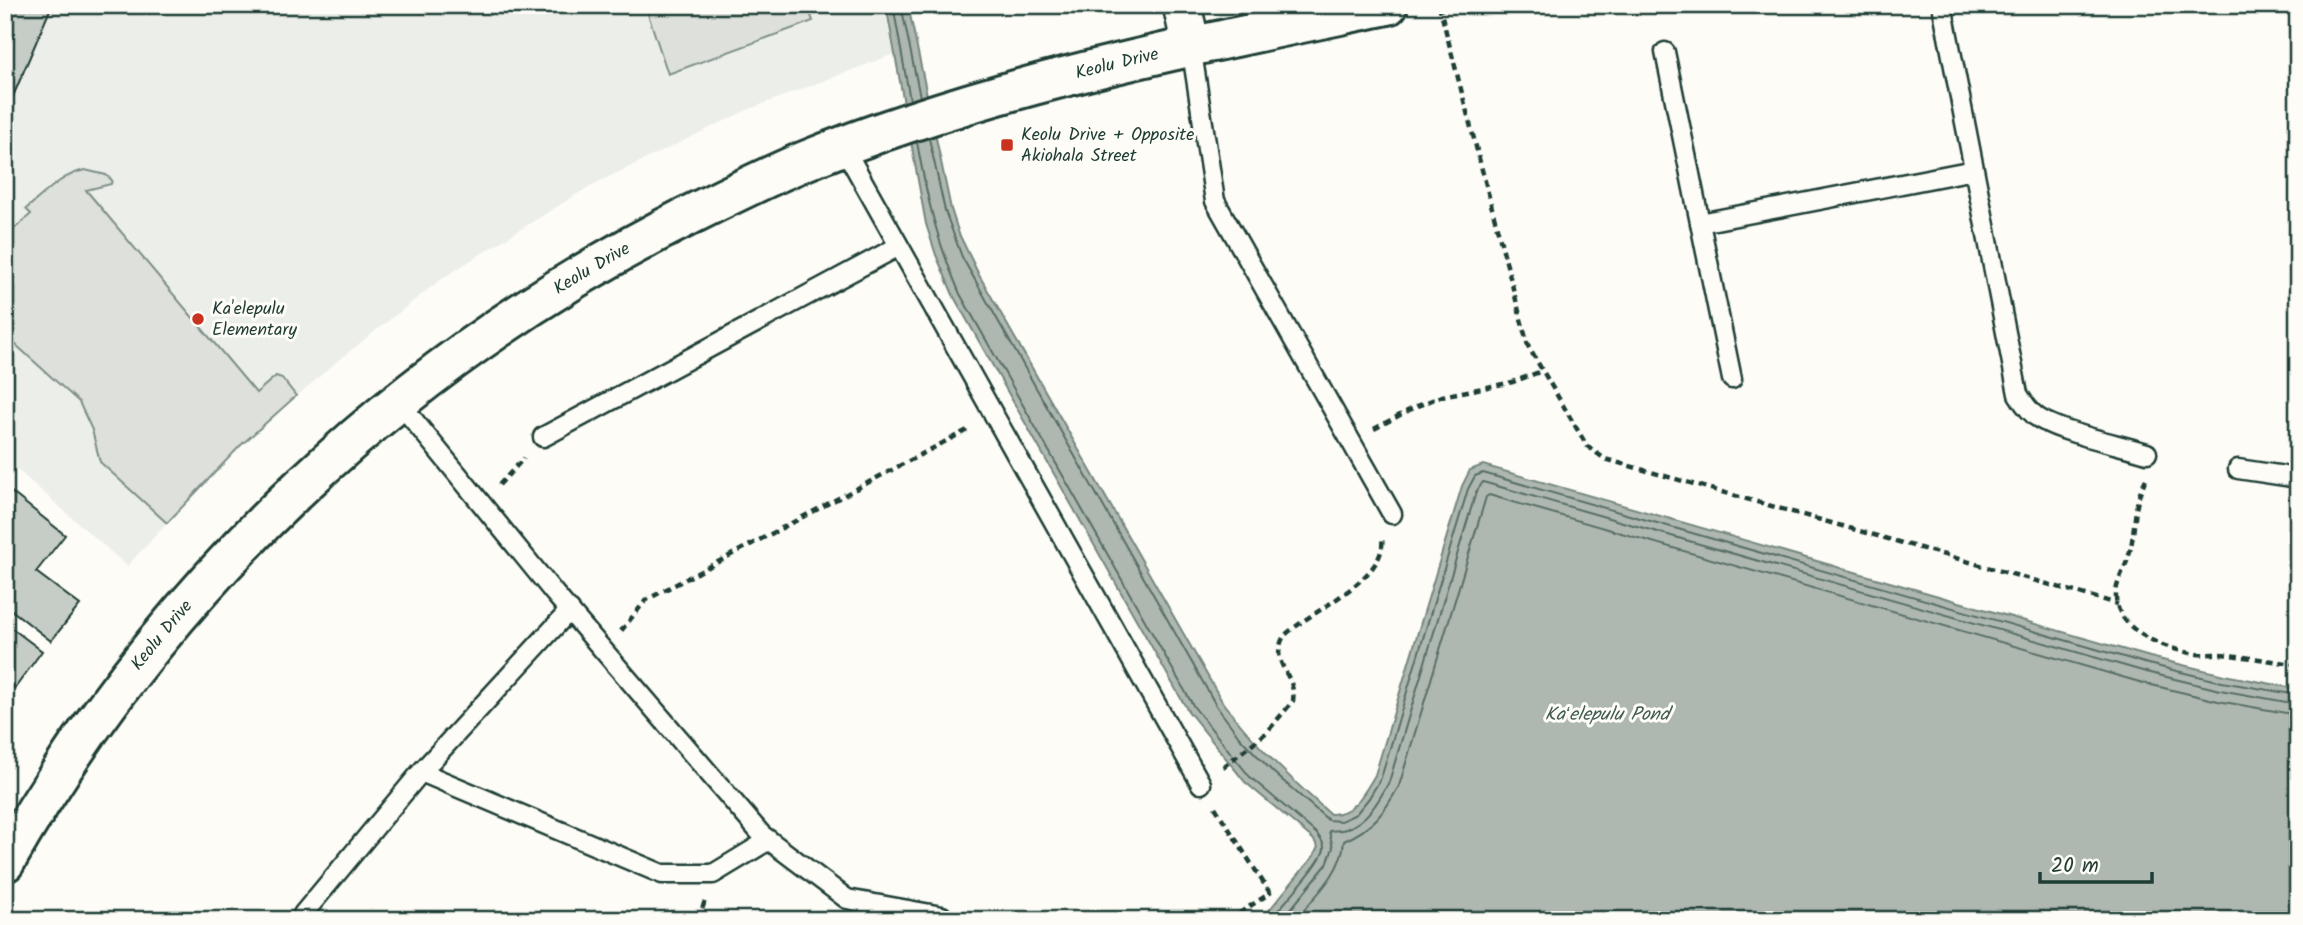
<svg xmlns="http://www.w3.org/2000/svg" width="2303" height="925" viewBox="0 0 2303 925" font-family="Kalam,sans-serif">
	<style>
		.built { fill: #eceee9 }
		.green { fill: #dde0db; stroke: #7e8e88; stroke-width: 2 }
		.water { fill: #aeb8b1; stroke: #75877f; stroke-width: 2 }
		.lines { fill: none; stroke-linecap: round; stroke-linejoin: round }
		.shore { stroke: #586e66; stroke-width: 2 }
		.building { fill: #c6cdc7; stroke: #1f3d34; stroke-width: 2 }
		.lane-casing { stroke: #1f3d34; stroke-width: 23 }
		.street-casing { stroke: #1f3d34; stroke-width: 42 }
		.secondary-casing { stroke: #1f3d34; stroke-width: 44 }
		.path { stroke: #1f3d34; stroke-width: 4.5; stroke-dasharray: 7 5; stroke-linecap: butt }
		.lane { stroke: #fdfcf7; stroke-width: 18 }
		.street { stroke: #fdfcf7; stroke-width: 37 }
		.secondary { stroke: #fdfcf7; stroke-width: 38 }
		.poi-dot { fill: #c8321e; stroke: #fdfcf7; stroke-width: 2.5 }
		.labels { text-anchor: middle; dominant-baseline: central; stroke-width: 6; stroke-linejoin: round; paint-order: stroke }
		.street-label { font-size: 18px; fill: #1f3d34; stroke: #fdfcf7 }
		.poi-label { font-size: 18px; fill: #1f3d34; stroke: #fdfcf7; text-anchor: start }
		.water-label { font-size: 19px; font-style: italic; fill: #435c53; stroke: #fdfcf7 }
	</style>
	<rect width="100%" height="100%" fill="#fdfcf7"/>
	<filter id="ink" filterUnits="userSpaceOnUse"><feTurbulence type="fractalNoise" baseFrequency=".0143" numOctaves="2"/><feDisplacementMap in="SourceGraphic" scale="14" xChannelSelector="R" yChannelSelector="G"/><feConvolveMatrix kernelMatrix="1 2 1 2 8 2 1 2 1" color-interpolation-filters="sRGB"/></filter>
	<g filter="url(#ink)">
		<!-- built -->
		<path class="built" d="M5,5H884L894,54L747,110L590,186L444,277L336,362L240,446L127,566L5,459Z"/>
		<!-- green -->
		<path class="green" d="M645,5H807L813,21L668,74Z
			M85,170L106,175L112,180L111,184L86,190L256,393L276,376L282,378L296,396L240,446L167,523L100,462L92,430L79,402L5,335V237L31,214L26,209C45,193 61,175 85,170Z"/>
		<!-- water -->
		<path class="water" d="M886,5H908L951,209L959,234L979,275L1223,703C1255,745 1291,779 1330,814C1354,815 1364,793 1375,775L1462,486L1470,470L1483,465L2150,657L2224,675L2298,689V920H1261L1313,857L1318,847L1313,839L1245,782L1188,711L954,297L936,255L926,224Z"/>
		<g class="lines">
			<!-- shore -->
			<path class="shore" d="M893,5L910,100
				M901,5L920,97
				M929,138L945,211L962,257L1217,707L1241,739L1274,773L1328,820L1341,821L1356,814L1369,798L1381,778L1468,489L1475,476L1483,473L2148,664L2222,682L2298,695
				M917,142C927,198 937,242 960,294L1194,707L1250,777L1317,834C1320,839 1325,843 1324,849C1322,863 1281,906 1270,920
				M1282,920L1327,864L1333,848L1329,831C1334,830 1340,831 1346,829C1368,821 1379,800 1389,782L1476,492L1483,482L2146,672L2220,690L2298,704
				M1295,920C1315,896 1342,873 1344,841C1373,828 1384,813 1399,786L1486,497L1489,495L2143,683L2218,701L2298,715"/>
		</g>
		<!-- building -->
		<path class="building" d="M5,5H52L5,115Z
			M5,487L65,535L36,572L80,605L51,641L5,605Z
			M5,623L42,651L15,688L5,680Z"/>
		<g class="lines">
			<!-- lane casing -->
			<g class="lane-casing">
				<path id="lane" d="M1942,5L2018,394C2024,404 2031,414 2040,419C2066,434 2118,444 2147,453
					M1191,46L1215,201L1392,514
					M1665,52L1732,379
					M843,146L1201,784
					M1700,223L1974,170
					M398,401L555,594L762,835L847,899L942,916
					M543,437L899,246
					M2238,469L2298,478
					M570,610L421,772L662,874H713L769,840
					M303,914L421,772"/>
			</g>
			<!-- street casing -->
			<g class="street-casing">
				<path id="street" d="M1182,5L1191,46"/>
			</g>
			<!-- secondary casing -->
			<g class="secondary-casing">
				<g id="secondary">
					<path id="s1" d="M5,862C165,582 404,358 692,214C730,195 768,176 807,160C994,84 1192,46 1388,5"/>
				</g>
			</g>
			<!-- path -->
			<path class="path" d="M1439,5L1528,346L1587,446L1605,459L2118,604
				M1374,429L1415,407L1442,396L1513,382L1542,371
				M2146,479C2133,503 2136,526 2130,551C2127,567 2115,581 2116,597C2117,632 2168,650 2197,654C2208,655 2218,653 2229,655C2252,658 2275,661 2298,665
				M499,485L524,458
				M621,631L646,600L971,428
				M1223,767L1267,732L1293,701C1297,673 1268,665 1284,636C1310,611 1388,579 1382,538
				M1215,807L1270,893L1229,920
				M265,920L275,918
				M699,920L705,900"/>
			<!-- lane -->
			<use href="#lane" class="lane"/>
			<!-- street -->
			<use href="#street" class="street"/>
			<!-- secondary -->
			<use href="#secondary" class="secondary"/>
		</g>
	</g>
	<!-- markers -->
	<g class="poi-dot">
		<rect x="1000" y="138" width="14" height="14" rx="3.5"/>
		<circle cx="198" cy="319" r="7"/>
	</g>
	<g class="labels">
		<!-- street labels -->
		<g class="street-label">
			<text stroke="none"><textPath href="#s1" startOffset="1410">Keolu Drive</textPath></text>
			<text stroke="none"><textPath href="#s1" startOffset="844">Keolu Drive</textPath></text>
			<text stroke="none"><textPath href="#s1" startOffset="276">Keolu Drive</textPath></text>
		</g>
		<!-- poi labels -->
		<g class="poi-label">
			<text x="1021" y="135">Keolu Drive + Opposite<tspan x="1021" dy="21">Akiohala Street</tspan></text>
			<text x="212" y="309">Ka'elepulu<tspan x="212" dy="21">Elementary</tspan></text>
		</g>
		<!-- water labels -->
		<g class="water-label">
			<text x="1607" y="715">Kaʻelepulu Pond</text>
		</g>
	</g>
	<!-- margin -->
	<rect width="2303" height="925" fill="none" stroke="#fdfcf7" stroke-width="28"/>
	<rect x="14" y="14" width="2275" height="897" fill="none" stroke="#1f3d34" stroke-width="2.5" filter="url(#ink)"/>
	<!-- scale -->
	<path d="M2040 872v10h112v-10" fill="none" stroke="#1f3d34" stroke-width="3.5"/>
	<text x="2051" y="872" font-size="21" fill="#1f3d34" stroke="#fdfcf7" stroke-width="5" paint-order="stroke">20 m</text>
</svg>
